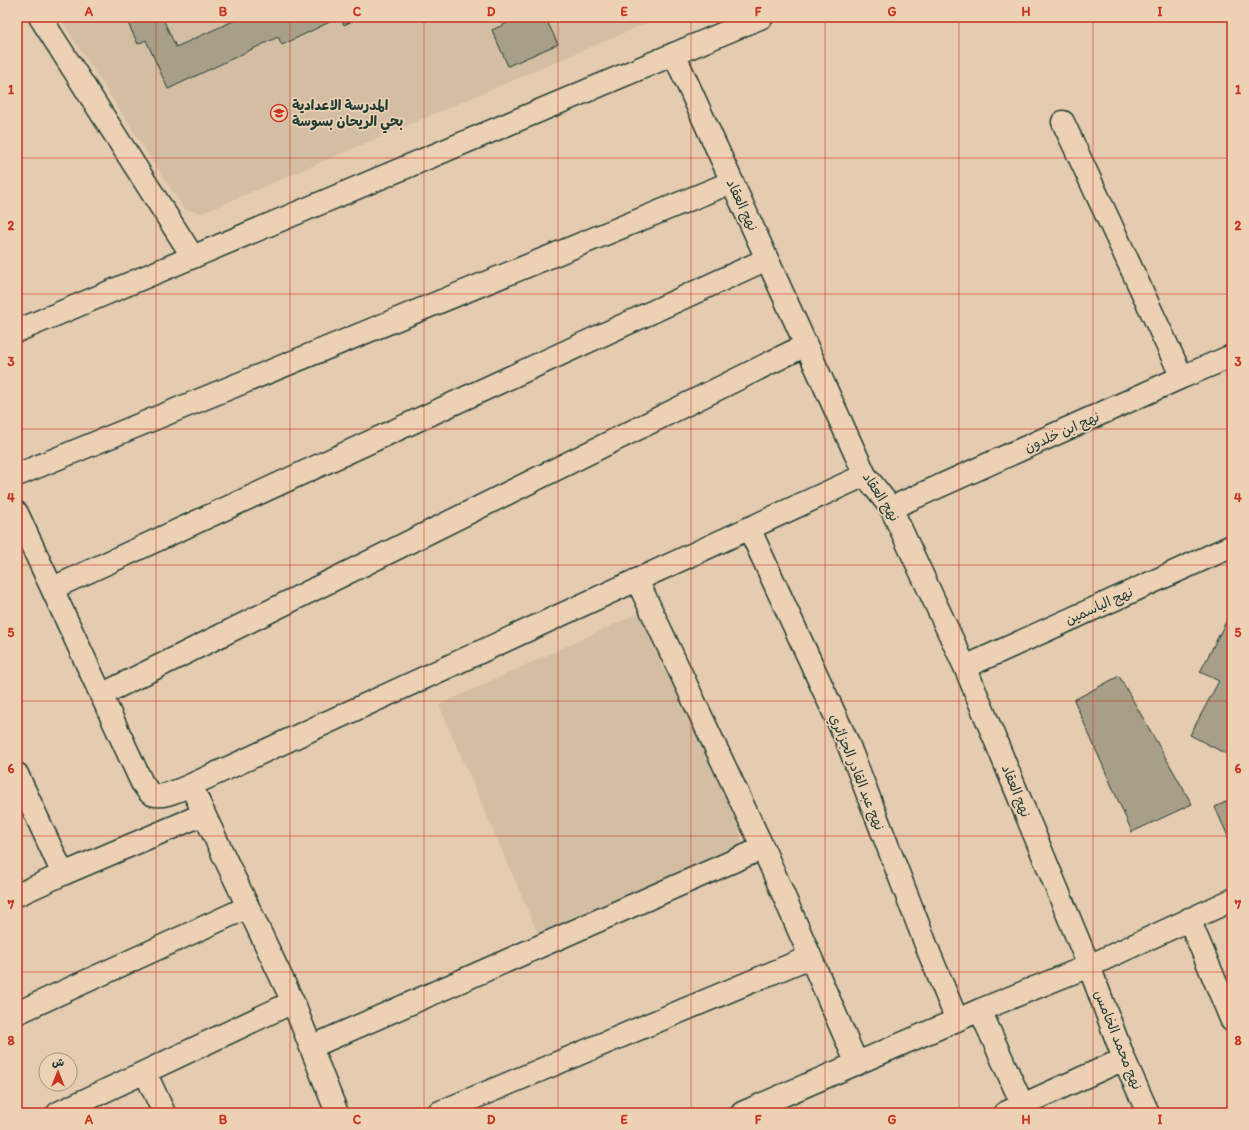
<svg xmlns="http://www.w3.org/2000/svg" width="1249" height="1130" viewBox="0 0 1249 1130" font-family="Itim,'Playpen Sans Arabic',sans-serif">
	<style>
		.built { fill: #d3bea4 }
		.building { fill: #a89f89; stroke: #1f3d34 }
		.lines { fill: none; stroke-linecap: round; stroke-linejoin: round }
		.street-casing { stroke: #1f3d34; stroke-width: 25 }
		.secondary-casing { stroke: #1f3d34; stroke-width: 25 }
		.street { stroke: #edd1b4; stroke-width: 22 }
		.secondary { stroke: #edd1b4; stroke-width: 22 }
		.grid { fill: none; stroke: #c8321e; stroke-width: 1; stroke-opacity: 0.55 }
		.labels { text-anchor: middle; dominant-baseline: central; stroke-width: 3.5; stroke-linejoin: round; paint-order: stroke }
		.poi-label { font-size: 14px; font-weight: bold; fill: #1f3d34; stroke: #edd1b4; text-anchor: start }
		.street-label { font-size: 14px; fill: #1f3d34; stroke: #edd1b4 }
		.neatline { fill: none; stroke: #c8321e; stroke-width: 1.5 }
		.grid-label { font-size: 13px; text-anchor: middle; font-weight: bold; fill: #c8321e }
	</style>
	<rect width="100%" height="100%" fill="#e5cbaf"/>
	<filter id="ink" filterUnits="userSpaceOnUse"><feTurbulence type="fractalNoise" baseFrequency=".025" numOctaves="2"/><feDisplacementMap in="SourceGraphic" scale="8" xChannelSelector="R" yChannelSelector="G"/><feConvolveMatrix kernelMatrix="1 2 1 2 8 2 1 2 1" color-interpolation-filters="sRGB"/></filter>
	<g filter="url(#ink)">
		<!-- built -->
		<path class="built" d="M59,17H661L202,213L184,209Z
			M639,613L739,824L741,843L729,853L539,936L439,705Z"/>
		<!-- building -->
		<path class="building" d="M125,17H162L176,47L242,17H361L344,25L340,17L282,45L278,37L168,89L146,40L138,44Z
			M521,17H545L558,44L508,66L492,30Z
			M1232,610V757L1190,735L1219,681L1200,672Z
			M1119,676L1192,804L1132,832L1074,700Z
			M1232,799V840L1230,841L1215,807Z"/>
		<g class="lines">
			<!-- street casing -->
			<g class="street-casing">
				<path id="street" d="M40,17L193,257
					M674,54L865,475L891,508L965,667L1089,966L1124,1059L1148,1113
					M1063,122L1182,377
					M17,475L732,182
					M891,508L1182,377L1232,356
					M17,513L142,783C145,786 147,791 150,793C160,800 181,789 191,785C416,682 640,577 865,475
					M749,528L847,741L930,955L957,1020
					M637,580L763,848L857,1064
					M53,588L767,259
					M965,667L1232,546
					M101,695L806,345
					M17,774L63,874
					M191,785L204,814L293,1002L337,1113
					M17,895L63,874L204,814
					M1189,919L1232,1021
					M980,1010L1026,1113
					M17,1013L248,907
					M311,1047L763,848
					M145,1072L164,1113
					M58,1113L293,1002
					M438,1113L810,957
					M742,1113L980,1010L1089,966L1232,900
					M1005,1113L1124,1059"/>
			</g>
			<!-- secondary casing -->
			<g class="secondary-casing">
				<path id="secondary" d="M17,331L762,17"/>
			</g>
			<!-- street -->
			<use href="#street" class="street"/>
			<!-- secondary -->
			<use href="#secondary" class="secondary"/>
		</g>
	</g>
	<!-- grid -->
	<path class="grid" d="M156,17V1113M290,17V1113M424,17V1113M558,17V1113M691,17V1113M825,17V1113M959,17V1113M1093,17V1113M17,158H1232M17,294H1232M17,429H1232M17,565H1232M17,701H1232M17,836H1232M17,972H1232"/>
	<!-- icons -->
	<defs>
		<g id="school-ring" transform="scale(0.9)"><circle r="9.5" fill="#edd1b4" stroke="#c8321e" stroke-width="1.5"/><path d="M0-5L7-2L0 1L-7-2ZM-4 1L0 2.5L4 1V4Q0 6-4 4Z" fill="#c8321e"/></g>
	</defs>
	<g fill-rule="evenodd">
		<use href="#school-ring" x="279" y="113"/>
	</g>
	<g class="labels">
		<!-- poi labels -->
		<g class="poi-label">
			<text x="292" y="105">المدرسة الاعدادية<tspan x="292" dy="16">بحي الريحان بسوسة</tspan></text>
		</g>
		<!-- street labels -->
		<g class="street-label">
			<text transform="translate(742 205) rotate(65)">نهج العقاد</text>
			<text transform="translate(1062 432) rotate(-24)">نهج ابن خلدون</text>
			<text transform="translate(881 497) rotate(57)">نهج العقاد</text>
			<text transform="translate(1099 606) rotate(-24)">نهج الياسمين</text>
			<text transform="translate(857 772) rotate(68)">نهج عبد القادر الجزائري</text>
			<text transform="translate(1016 791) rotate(68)">نهج العقاد</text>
			<text transform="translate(1118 1040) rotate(68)">نهج محمد الخامس</text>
		</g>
	</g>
	<!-- margin -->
	<rect width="1249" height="1130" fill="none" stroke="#edd1b4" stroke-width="44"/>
	<!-- north arrow -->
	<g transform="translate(58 1072)"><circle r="19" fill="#edd1b4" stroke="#9b9681"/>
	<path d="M0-3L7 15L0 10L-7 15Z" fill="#c8321e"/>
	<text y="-6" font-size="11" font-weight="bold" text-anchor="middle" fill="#1f3d34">ش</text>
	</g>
	<rect x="22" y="22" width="1205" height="1086" class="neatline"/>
	<g class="grid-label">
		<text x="89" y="16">A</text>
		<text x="223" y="16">B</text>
		<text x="357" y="16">C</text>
		<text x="491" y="16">D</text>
		<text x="624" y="16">E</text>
		<text x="758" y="16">F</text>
		<text x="892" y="16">G</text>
		<text x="1026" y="16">H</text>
		<text x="1160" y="16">I</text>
		<text x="11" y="94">1</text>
		<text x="1238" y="94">1</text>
		<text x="11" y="230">2</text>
		<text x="1238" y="230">2</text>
		<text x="11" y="366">3</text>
		<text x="1238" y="366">3</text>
		<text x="11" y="502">4</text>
		<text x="1238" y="502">4</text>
		<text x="11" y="637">5</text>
		<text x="1238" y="637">5</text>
		<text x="11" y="773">6</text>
		<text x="1238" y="773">6</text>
		<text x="11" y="909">7</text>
		<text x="1238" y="909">7</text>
		<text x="11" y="1045">8</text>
		<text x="1238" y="1045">8</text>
		<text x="89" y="1124">A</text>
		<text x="223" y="1124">B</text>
		<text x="357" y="1124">C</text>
		<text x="491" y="1124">D</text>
		<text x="624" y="1124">E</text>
		<text x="758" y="1124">F</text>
		<text x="892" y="1124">G</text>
		<text x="1026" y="1124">H</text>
		<text x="1160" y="1124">I</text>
	</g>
</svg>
